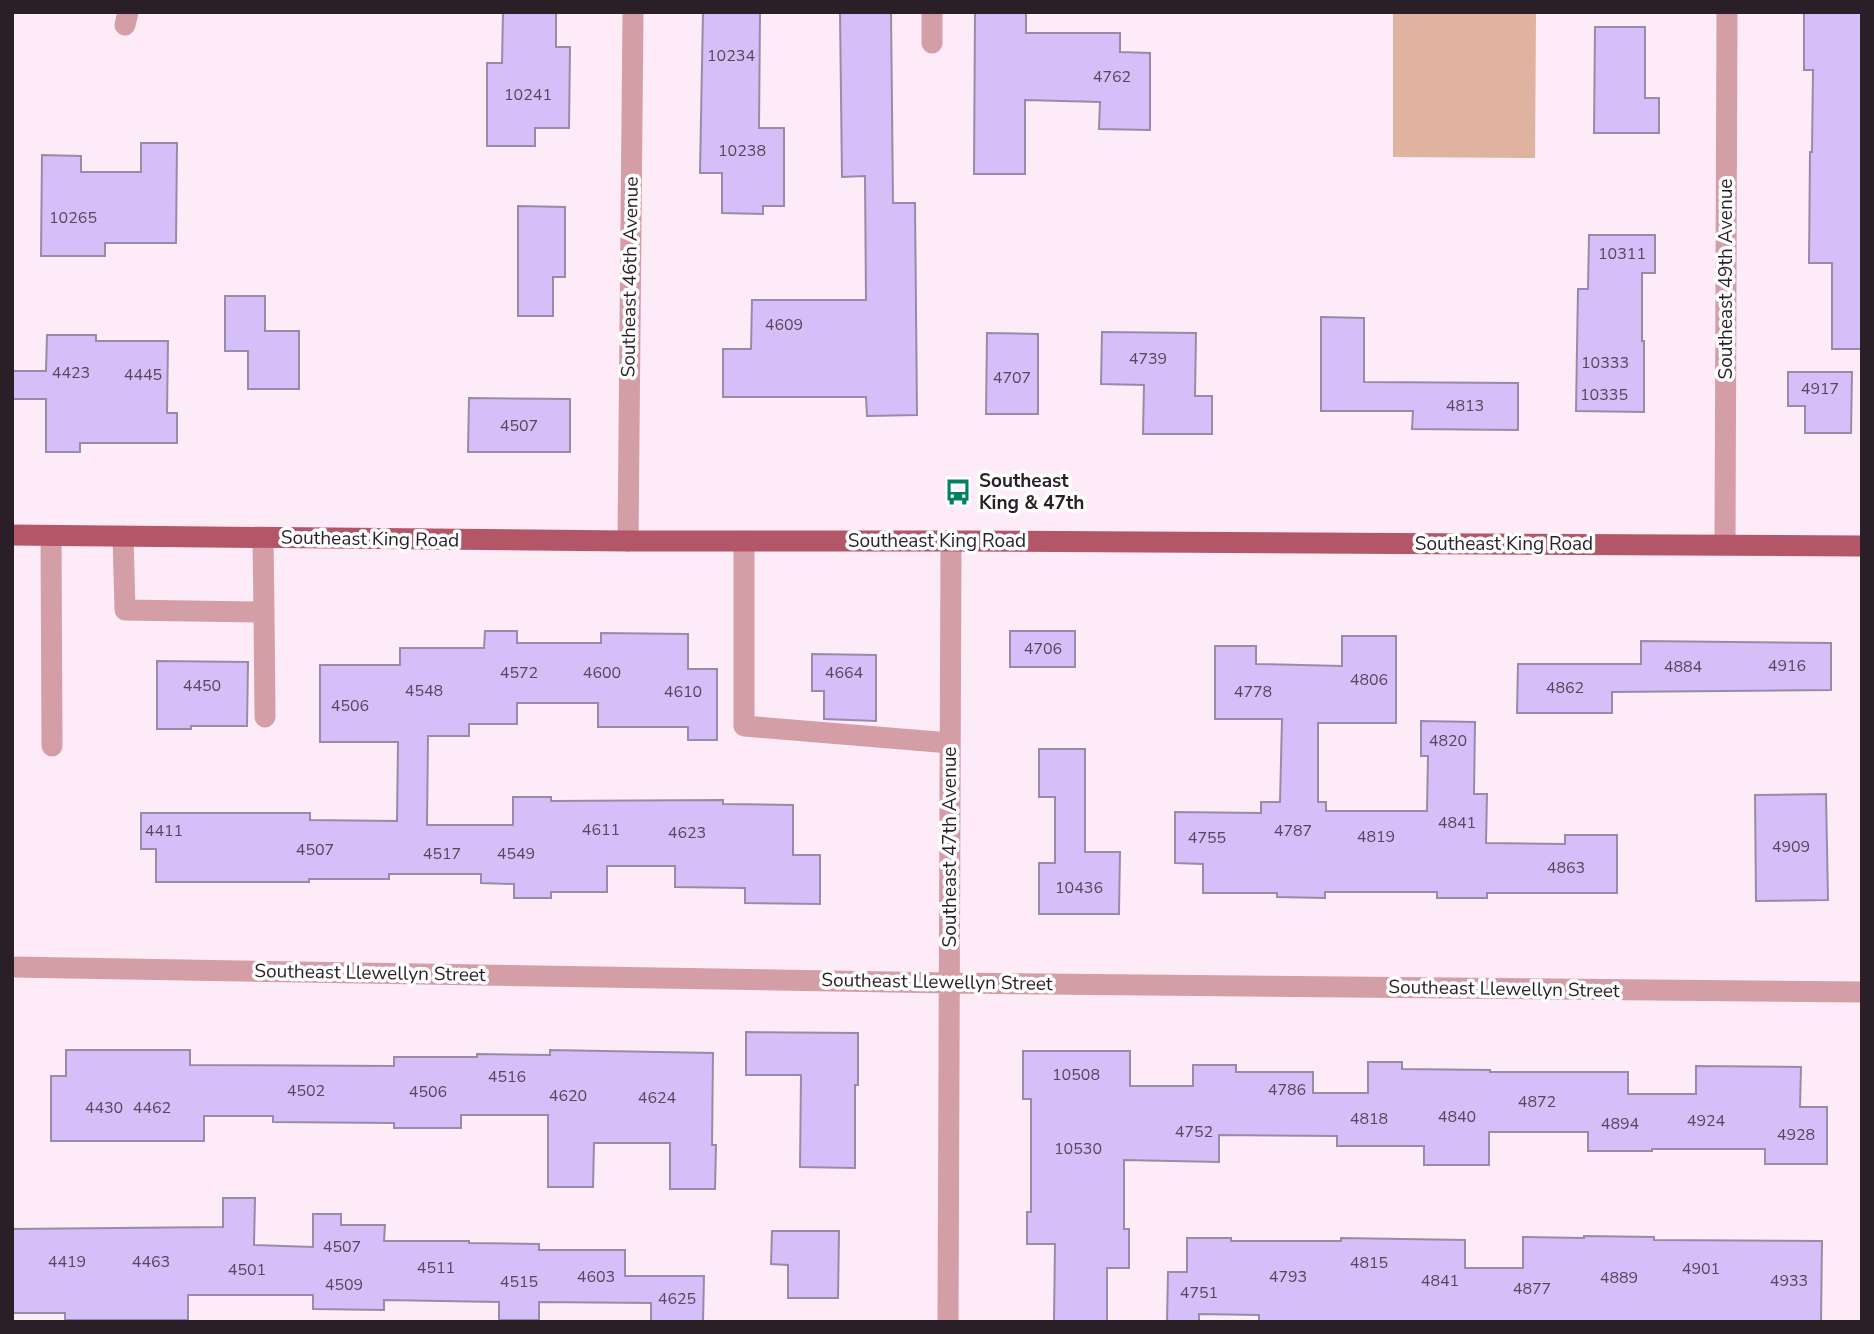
<svg xmlns="http://www.w3.org/2000/svg" width="1874" height="1334" viewBox="0 0 1874 1334" font-family="'Nunito Sans',sans-serif">
	<style>
		.green { fill: #e0b2a0 }
		.building { fill: #d6bff9; stroke: #978ca8; stroke-width: 2 }
		.lines { fill: none; stroke-linecap: round; stroke-linejoin: round }
		.minor { stroke: #d49ea6; stroke-width: 21 }
		.major { stroke: #b35668; stroke-width: 21 }
		.labels { text-anchor: middle; dominant-baseline: central; stroke-width: 7; stroke-linejoin: round; paint-order: stroke }
		.number-label { font-size: 16px; fill: #55475c }
		.street-label { font-size: 19px; fill: #2a1f27; stroke: #fefefe }
		.poi-label { font-size: 19px; font-weight: bold; fill: #2a1f27; stroke: #fefefe; text-anchor: start }
	</style>
	<rect width="100%" height="100%" fill="#fdebf7"/>
	<!-- green -->
	<path class="green" d="M1393,12H1536L1535,158L1393,157Z"/>
	<!-- building -->
	<path class="building" d="M503,12H556V47H570L569,128H535V146H487V63H502Z
		M703,12H760L759,128H784V206H763V214L722,213V173H700Z
		M840,12H891L893,203H915L917,415L867,416L866,397H723V349H751L752,300H866L865,176L842,177Z
		M975,12H1026V33H1120V52L1150,53V130L1099,129L1100,102L1025,100V174H974Z
		M1804,12H1862V349H1832V263H1809L1810,152H1812L1813,70H1804Z
		M1595,27H1645V98H1659V133H1594Z
		M141,143H177L176,243H105V256H41L42,155L81,156V172H141Z
		M518,206L565,207V277H553V316H518Z
		M1589,235H1655V273H1642V341H1644V412L1576,411L1578,289H1588Z
		M225,296H265V331H299V389H248V351H225Z
		M1321,317L1364,318V382L1518,383V430L1412,429L1413,411H1321Z
		M1102,332L1196,333L1195,396H1212V434H1143L1144,385L1101,384Z
		M987,333L1038,334V414H986Z
		M47,335H96V341H168L167,413H177V443H80V452H46V399H12V371H46Z
		M1788,372H1852L1851,433H1805V406H1788Z
		M469,398L570,399V452H468Z
		M485,631H517V643H601V633L688,634V669H717V740H688V727H598V703H517V724H469V736H428L427,825H513V797H551V801L723,800V804L793,805V855H820V904L745,903V888L675,887V866H607V892H551V898H514V884L481,883V874H389V879H309V882H156V849H141V813H310V820L397,821L398,742H320V665H400V648H484Z
		M1010,631H1075V667H1010Z
		M1342,636H1396V723H1318V802H1326V811H1427L1428,756H1421V721L1475,722L1474,794H1487L1486,843L1565,844V835H1617V893H1487V898H1437V892H1325V898L1277,897V893H1203V864L1175,863V812L1261,813V802H1280L1282,719H1215V646H1256V664L1342,666Z
		M1641,641L1831,643V690L1612,692V713H1517L1518,664H1641Z
		M812,654L876,655V721L824,719V691H812Z
		M157,661L248,662L247,726H191V729H157Z
		M1039,749H1085V852H1120L1119,914H1039V863H1055V797H1039Z
		M1826,794L1828,900L1756,901L1755,795Z
		M746,1032L858,1033V1085H855V1168L800,1167L801,1075H746Z
		M66,1050H190V1065L394,1066V1057H477V1054L550,1055V1050L713,1053L712,1145H716L715,1189H670V1143H594L593,1187H548V1115H461V1128H394V1123L273,1122V1116H204V1141H51V1076H66Z
		M1023,1051H1130V1086H1193V1065H1236V1072H1313V1093H1368V1062H1402V1069L1490,1070V1072H1628V1094H1696V1066L1801,1067L1800,1107H1827V1164H1765V1149H1652V1151H1588V1132H1489V1165H1424V1146H1337V1136L1219,1135V1162L1124,1160V1229H1129V1268H1107V1322H1054L1055,1244H1027V1212H1031V1099H1023Z
		M223,1198H255L254,1245L313,1247V1214H341V1225H385L384,1241H469V1243L539,1244V1250H625V1276H704L703,1322H651V1303L539,1302V1320H499V1302L384,1300V1310L313,1309V1295H188V1320H65V1313H12V1229L223,1227Z
		M772,1231H839L838,1298H788V1265L771,1264Z
		M1584,1236L1654,1237V1240L1822,1241L1821,1322H1259V1315L1199,1314V1322H1167L1168,1272H1187V1238H1231V1241H1341V1238L1465,1240V1268H1523V1237L1584,1238Z"/>
	<g class="lines">
		<!-- minor -->
		<path class="minor" d="M932,12V43
			M125,25L128,12
			M51,536L52,746
			M123,536L125,610L264,612L263,538
			M628,541L633,12
			M744,541V726L950,743
			M1725,545L1727,12
			M264,612L265,717
			M12,967L949,983L1862,992
			M948,1322L951,541"/>
		<!-- major -->
		<path class="major" d="M12,535L628,541H951L1862,546"/>
	</g>
	<!-- icons -->
	<defs>
		<g id="bus-bare" transform="scale(2.1)"><path d="M-5-6H5V4H4V6H2V4H-2V6H-4V4H-5ZM-3.5-4V0h7V-4ZM-3.5 1.2v1.5H-2V1.2ZM2 1.2v1.5H3.5V1.2Z" fill="#018162" stroke="#fefefe" stroke-width="2.5" paint-order="stroke"/></g>
	</defs>
	<g fill-rule="evenodd">
		<use href="#bus-bare" x="958" y="492"/>
	</g>
	<g class="labels">
		<!-- number labels -->
		<g class="number-label">
			<text x="731" y="56">10234</text>
			<text x="1112" y="77">4762</text>
			<text x="528" y="95">10241</text>
			<text x="742" y="151">10238</text>
			<text x="73" y="218">10265</text>
			<text x="1622" y="254">10311</text>
			<text x="784" y="325">4609</text>
			<text x="1148" y="359">4739</text>
			<text x="1605" y="363">10333</text>
			<text x="71" y="373">4423</text>
			<text x="143" y="375">4445</text>
			<text x="1012" y="378">4707</text>
			<text x="1820" y="389">4917</text>
			<text x="1604" y="395">10335</text>
			<text x="1465" y="406">4813</text>
			<text x="519" y="426">4507</text>
			<text x="1043" y="649">4706</text>
			<text x="1787" y="666">4916</text>
			<text x="1683" y="667">4884</text>
			<text x="519" y="673">4572</text>
			<text x="602" y="673">4600</text>
			<text x="844" y="673">4664</text>
			<text x="1369" y="680">4806</text>
			<text x="202" y="686">4450</text>
			<text x="1565" y="688">4862</text>
			<text x="424" y="691">4548</text>
			<text x="683" y="692">4610</text>
			<text x="1253" y="692">4778</text>
			<text x="350" y="706">4506</text>
			<text x="1448" y="741">4820</text>
			<text x="1457" y="823">4841</text>
			<text x="601" y="830">4611</text>
			<text x="164" y="831">4411</text>
			<text x="1293" y="831">4787</text>
			<text x="687" y="833">4623</text>
			<text x="1376" y="837">4819</text>
			<text x="1207" y="838">4755</text>
			<text x="1791" y="847">4909</text>
			<text x="315" y="850">4507</text>
			<text x="442" y="854">4517</text>
			<text x="516" y="854">4549</text>
			<text x="1566" y="868">4863</text>
			<text x="1079" y="888">10436</text>
			<text x="1076" y="1075">10508</text>
			<text x="507" y="1077">4516</text>
			<text x="1287" y="1090">4786</text>
			<text x="306" y="1091">4502</text>
			<text x="428" y="1092">4506</text>
			<text x="568" y="1096">4620</text>
			<text x="657" y="1098">4624</text>
			<text x="1537" y="1102">4872</text>
			<text x="104" y="1108">4430</text>
			<text x="152" y="1108">4462</text>
			<text x="1457" y="1117">4840</text>
			<text x="1369" y="1119">4818</text>
			<text x="1706" y="1121">4924</text>
			<text x="1620" y="1124">4894</text>
			<text x="1194" y="1132">4752</text>
			<text x="1796" y="1135">4928</text>
			<text x="1078" y="1149">10530</text>
			<text x="342" y="1247">4507</text>
			<text x="67" y="1262">4419</text>
			<text x="151" y="1262">4463</text>
			<text x="1369" y="1263">4815</text>
			<text x="436" y="1268">4511</text>
			<text x="1701" y="1269">4901</text>
			<text x="247" y="1270">4501</text>
			<text x="596" y="1277">4603</text>
			<text x="1288" y="1277">4793</text>
			<text x="1619" y="1278">4889</text>
			<text x="1440" y="1281">4841</text>
			<text x="1789" y="1281">4933</text>
			<text x="519" y="1282">4515</text>
			<text x="344" y="1285">4509</text>
			<text x="1532" y="1289">4877</text>
			<text x="1199" y="1293">4751</text>
			<text x="677" y="1299">4625</text>
		</g>
		<!-- street labels -->
		<g class="street-label">
			<text transform="translate(630 277) rotate(-89)">Southeast 46th Avenue</text>
			<text transform="translate(1726 279) rotate(-90)">Southeast 49th Avenue</text>
			<text transform="translate(370 539) rotate(1)">Southeast King Road</text>
			<text x="937" y="541">Southeast King Road</text>
			<text x="1504" y="544">Southeast King Road</text>
			<text transform="translate(950 847) rotate(-90)">Southeast 47th Avenue</text>
			<text transform="translate(370 973) rotate(1)">Southeast Llewellyn Street</text>
			<text transform="translate(937 982) rotate(1)">Southeast Llewellyn Street</text>
			<text transform="translate(1504 989) rotate(1)">Southeast Llewellyn Street</text>
		</g>
		<!-- poi labels -->
		<g class="poi-label">
			<text x="979" y="481">Southeast<tspan x="979" dy="22">King &amp; 47th</tspan></text>
		</g>
	</g>
	<!-- border -->
	<rect width="1874" height="1334" fill="none" stroke="#2a1f27" stroke-width="28"/>
</svg>
